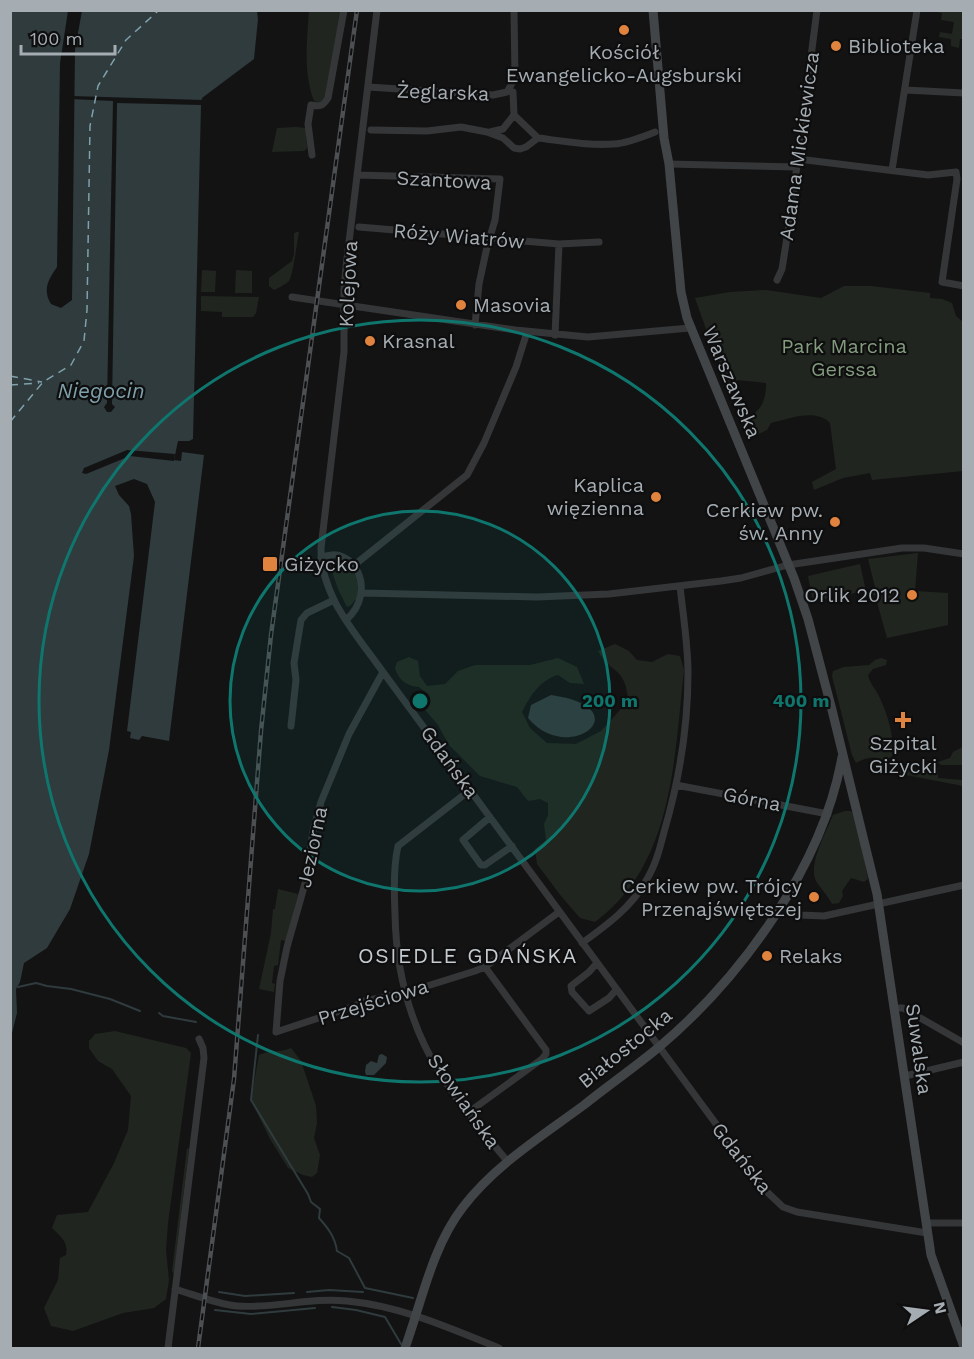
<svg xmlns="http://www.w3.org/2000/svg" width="974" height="1359" viewBox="0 0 974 1359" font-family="'Work Sans',sans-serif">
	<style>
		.green { fill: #20261f }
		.water { fill: #2f3b3d }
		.pier { fill: #131314 }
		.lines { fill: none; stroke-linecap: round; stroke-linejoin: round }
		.stream { stroke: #2f3b3d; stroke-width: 2 }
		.ferry { stroke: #7fa1ab; stroke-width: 1.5; stroke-dasharray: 8 6; stroke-linecap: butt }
		.street { stroke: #343638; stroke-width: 7 }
		.secondary { stroke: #424548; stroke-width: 9 }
		.rail-casing { stroke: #4d5053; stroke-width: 4.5 }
		.rail { stroke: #0e0e0f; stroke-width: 2; stroke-dasharray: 7; stroke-linecap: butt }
		.ring { fill: none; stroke: #0f766e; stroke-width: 3 }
		.poi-dot { fill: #df833f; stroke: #0e0e0f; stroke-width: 2 }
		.labels { text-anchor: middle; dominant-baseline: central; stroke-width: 4.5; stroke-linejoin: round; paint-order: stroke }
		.poi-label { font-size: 20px; fill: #a5adb3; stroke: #0e0e0f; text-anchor: start }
		.street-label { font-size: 20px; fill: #a5adb3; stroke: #0e0e0f }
		.park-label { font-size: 20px; fill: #839c7e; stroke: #0e0e0f }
		.water-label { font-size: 21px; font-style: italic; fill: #7fa1ab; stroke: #0e0e0f }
		.neighbourhood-label { font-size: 21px; letter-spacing: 1.5px; fill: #c6cbcf; stroke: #0e0e0f }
		.centre { fill: #0f766e; stroke: #0e0e0f; stroke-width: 3 }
		.ring-label { font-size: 18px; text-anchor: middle; font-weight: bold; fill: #0f766e; stroke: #0e0e0f; stroke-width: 4.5; stroke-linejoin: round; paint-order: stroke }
	</style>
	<rect width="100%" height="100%" fill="#131314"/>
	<!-- green -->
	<path class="green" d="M309,11H344L327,93L321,103L314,101C303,73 307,40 309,11Z
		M930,11H963V39H960L959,48L951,46V39L939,37L940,32L952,34L954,22L941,20L942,13Z
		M296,127L306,128L307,148L304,151L272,152L277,128Z
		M296,232H299C297,242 293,275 289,281C285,285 276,289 274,290L269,286V278L292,261L294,254V234Z
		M202,270L216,271L215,292H201Z
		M236,270L252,271V293H235Z
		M844,286H871L930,293V298L942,299L952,303L956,316L963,322V471L872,480L870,473L843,478L814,490L812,482L836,469L830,423C816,408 788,419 771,423L767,430L754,436L747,419C762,409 766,401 766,383L738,380L726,385L695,298L730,292L766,290L821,298Z
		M201,296L259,297L256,313L253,317H222V312L201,311Z
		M918,553L915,591L948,593V625L887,638L875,595L869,596V593L876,591L868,559Z
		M341,561C358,570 359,584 357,601L355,600L351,605L347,607L338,589L331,569Z
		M860,564L866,591L813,601L808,576Z
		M615,644L629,651L637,660L652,662L668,654L680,656L684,670C674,758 674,864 595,922L580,918L561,896L537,864L535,849L546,840L544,824L548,815V803L540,799L528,801L517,787L480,776L449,745L438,725L421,705L425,692L419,687C407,686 399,681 395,668L397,662L409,657L418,661L420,676L427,686L445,684L458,671L475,665H530L558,658L577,667L584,684L570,683L558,675C540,680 530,696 522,712L530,728L547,743L576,744L601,731L628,701C626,667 612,675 598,651Z
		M881,658L887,660L886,665L873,669L868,675C870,684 875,688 879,696C887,713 895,737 892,756L884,761C873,755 867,757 856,763L852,755L832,676L833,671L844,667L869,665L875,660Z
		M963,747V765H941L938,762L950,758L953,752Z
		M927,764H932L938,768V778L963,780V786L901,774L899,771L909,768L926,771Z
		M845,811H851L856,817L868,879L864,882L851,878L842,891L843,896L839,903L832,904C827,895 823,891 818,884C805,868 827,831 833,815Z
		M278,889L298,894L286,941L281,940L278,965L274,966L272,983L275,984L274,992L259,989L271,933L273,909H275Z
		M115,1031L186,1048L191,1053L168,1223L166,1250L169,1280L166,1299L154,1308L123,1313L73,1331L51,1326L44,1308L58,1280L60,1258L66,1255C69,1242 60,1236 52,1228L57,1215L88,1212L114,1163L128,1130L131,1096L112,1069L98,1061L89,1048V1041L95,1034Z
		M291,1048L301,1061L316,1106L317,1123L314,1138L320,1155L317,1173L312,1177L303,1175L288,1168L270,1139L251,1100L259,1055C270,1050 279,1053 291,1048Z
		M187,1148L189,1149L174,1274L172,1271Z"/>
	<!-- water -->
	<path class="water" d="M11,11H68L60,63L57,267C49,279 42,289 51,304L61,308L72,300L75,49L82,11H257L258,19L254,59L202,98L201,105L193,439L189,441H178L174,460L181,461L182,452L204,455L169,741L142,736L139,740L130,738L131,732L127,731L155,502L147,484L134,479L115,486L119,495L129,506L131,514L134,556L109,750L89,854L70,909L47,948L24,963L20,982L16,989L17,1013L11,1037Z
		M551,695C643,708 568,767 528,718L531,705Z
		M382,1054L387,1057L386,1063L374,1075H366L365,1072L366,1065L371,1061L377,1063L379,1055Z"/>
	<!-- pier -->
	<path class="pier" d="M71,96L204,100V103L201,105L117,103L112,404L115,407L111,412H107L104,407L107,403L113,101L71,99Z
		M127,450L175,454L174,461L130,456L86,474L82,473L84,468Z"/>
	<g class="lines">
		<!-- stream -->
		<path class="stream" d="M18,987L36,983L47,986L71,989L110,999L140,1011
			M159,1013L163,1016L196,1022
			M258,1035L251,1100L308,1194L311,1202L320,1209L319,1218C328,1228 335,1237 337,1251L349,1258L365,1288L413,1298
			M219,1292L245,1296L294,1293
			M307,1292L329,1290L363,1292
			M332,1307L356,1310L385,1317L401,1344
			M215,1310L251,1314L315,1308"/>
		<!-- ferry -->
		<path class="ferry" d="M10,376L42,382
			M10,385L39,383
			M10,422L43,382L71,365L84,341L87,310L90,126L98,86L126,40L159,10"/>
		<!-- street -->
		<path class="street" d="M377,10L346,267L344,289V352L321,548C320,596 357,635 383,672L764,1189L783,1207L797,1212L927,1233
			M368,87L493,95L507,92L515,78L514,10
			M905,90L964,93
			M513,92L514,115L538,138
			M371,130L427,131L461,127L487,132L503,138L514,148L520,149L526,147L538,138C563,141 589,146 614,144C628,143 642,137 655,132
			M490,132L503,129L514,115
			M312,155L308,124L311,105C320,107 323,106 328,98L344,10
			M798,159L928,175L956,172L957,179L942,282L964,286
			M669,164L797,167
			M892,170L917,10
			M357,175L500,179L495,220L487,247L479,284L475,325
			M359,227L559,244L599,242
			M777,280L782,269L791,212L817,10
			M292,297L515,330L588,337L690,328
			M555,335L559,244
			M321,558C353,542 379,591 346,620
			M353,566L467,475L484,443L516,367L527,332
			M363,593L537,597L609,594L721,581L741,578L788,565L902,548H924L964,554
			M383,672L349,734L321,802L313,831L306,880L287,947L280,981L276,1032L355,1006L365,1001L408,992L475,971L485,967L559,912
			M291,726L296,680L294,663L301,620L307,613L334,600
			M676,785L828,814
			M470,790L398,846C393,867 394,893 395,914C396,972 410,1026 441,1075C460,1106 485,1134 508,1162
			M490,817L463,840L481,865H485L512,846
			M781,906L800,915L824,916L964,885
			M582,943C607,925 632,907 647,879C656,864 660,848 664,832C679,781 688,726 688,673C688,644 683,615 680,586
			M597,963L589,972L571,986L572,992L589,1011L609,998L616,990
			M895,1008H903L964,1043
			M905,1076L964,1062
			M469,1112L542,1059L546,1054V1050L485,967
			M926,1223H964
			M175,1289C195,1295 216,1304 237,1306C273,1309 310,1297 347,1301C401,1306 449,1328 499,1348
			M168,1348L204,1058L203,1048L199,1039"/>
		<!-- secondary -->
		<path class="secondary" d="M653,10L664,138L669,164L681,292L687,318L794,578L808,619L832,710L877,894L931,1255L964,1347
			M405,1348C422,1301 432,1247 463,1207C495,1165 542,1136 584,1105C609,1085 635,1067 659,1047C742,977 823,865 842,757"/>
		<!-- rail casing -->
		<g class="rail-casing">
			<path id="rail" d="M198,1348L234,1079L261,731L271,635L357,10"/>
		</g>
		<!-- rail -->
		<use href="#rail" class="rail"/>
	</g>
	<!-- distance rings -->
	<circle cx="420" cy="701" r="190" fill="#0f766e" fill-opacity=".12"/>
	<g class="ring">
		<circle cx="420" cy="701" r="190"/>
		<circle cx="420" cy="701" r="381"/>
	</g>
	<!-- markers -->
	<g class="poi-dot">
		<circle cx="624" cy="30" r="6"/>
		<circle cx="836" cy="46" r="6"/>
		<circle cx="461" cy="305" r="6"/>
		<circle cx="370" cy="341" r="6"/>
		<circle cx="656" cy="497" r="6"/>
		<circle cx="835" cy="522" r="6"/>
		<rect x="262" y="556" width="16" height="16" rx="3"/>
		<circle cx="912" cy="595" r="6"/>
		<path d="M900 711h6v6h6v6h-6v6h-6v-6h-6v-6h6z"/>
		<circle cx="814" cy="897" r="6"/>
		<circle cx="767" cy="956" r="6"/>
	</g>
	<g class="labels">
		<!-- poi labels -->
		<g class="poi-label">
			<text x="848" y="46">Biblioteka</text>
			<text x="624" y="52" text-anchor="middle">Kościół<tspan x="624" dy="23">Ewangelicko-Augsburski</tspan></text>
			<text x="473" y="305">Masovia</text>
			<text x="382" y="341">Krasnal</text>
			<text x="644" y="485" text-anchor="end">Kaplica<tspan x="644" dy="23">więzienna</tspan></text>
			<text x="823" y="510" text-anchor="end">Cerkiew pw.<tspan x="823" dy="23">św. Anny</tspan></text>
			<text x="284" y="564">Giżycko</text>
			<text x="900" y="595" text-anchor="end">Orlik 2012</text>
			<text x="903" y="743" text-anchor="middle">Szpital<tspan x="903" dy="23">Giżycki</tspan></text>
			<text x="802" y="886" text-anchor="end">Cerkiew pw. Trójcy<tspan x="802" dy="23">Przenajświętszej</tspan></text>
			<text x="779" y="956">Relaks</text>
		</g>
		<!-- street labels -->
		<g class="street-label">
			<text transform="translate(443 92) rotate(2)">Żeglarska</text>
			<text transform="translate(799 146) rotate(-82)">Adama Mickiewicza</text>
			<text transform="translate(444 180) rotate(3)">Szantowa</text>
			<text transform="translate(459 236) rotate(5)">Róży Wiatrów</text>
			<text transform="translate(348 284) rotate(-87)">Kolejowa</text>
			<text transform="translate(732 382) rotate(67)">Warszawska</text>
			<text transform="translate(450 762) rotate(54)">Gdańska</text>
			<text transform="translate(752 799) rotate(11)">Górna</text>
			<text transform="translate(312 847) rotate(-78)">Jeziorna</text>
			<text transform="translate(373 1002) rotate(-17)">Przejściowa</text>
			<text transform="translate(625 1048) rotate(-39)">Białostocka</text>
			<text transform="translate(919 1049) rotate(82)">Suwalska</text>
			<text transform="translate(464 1101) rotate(55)">Słowiańska</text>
			<text transform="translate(742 1158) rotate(52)">Gdańska</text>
		</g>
		<!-- park labels -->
		<g class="park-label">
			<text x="844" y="346">Park Marcina<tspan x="844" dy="23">Gerssa</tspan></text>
		</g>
		<!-- water labels -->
		<g class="water-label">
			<text x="101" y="390">Niegocin</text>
		</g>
		<!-- neighbourhood labels -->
		<g class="neighbourhood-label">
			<text x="468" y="955">OSIEDLE GDAŃSKA</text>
		</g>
	</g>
	<circle cx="420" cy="701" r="9" class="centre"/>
	<g class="ring-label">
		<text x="610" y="707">200 m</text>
		<text x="801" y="707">400 m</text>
	</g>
	<!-- border -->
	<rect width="974" height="1359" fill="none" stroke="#a5adb3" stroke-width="24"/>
	<!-- north arrow -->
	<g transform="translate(926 1311) rotate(77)" stroke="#0e0e0f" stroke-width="4.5" paint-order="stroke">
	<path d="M0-4.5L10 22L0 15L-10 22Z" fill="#a5adb3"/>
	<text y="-9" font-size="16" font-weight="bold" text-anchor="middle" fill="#a5adb3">N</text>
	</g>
	<!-- scale -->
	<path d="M21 45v9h94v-9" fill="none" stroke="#a5adb3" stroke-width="3"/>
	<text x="30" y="45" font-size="18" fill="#a5adb3" stroke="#0e0e0f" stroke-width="4.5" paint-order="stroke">100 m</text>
</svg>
